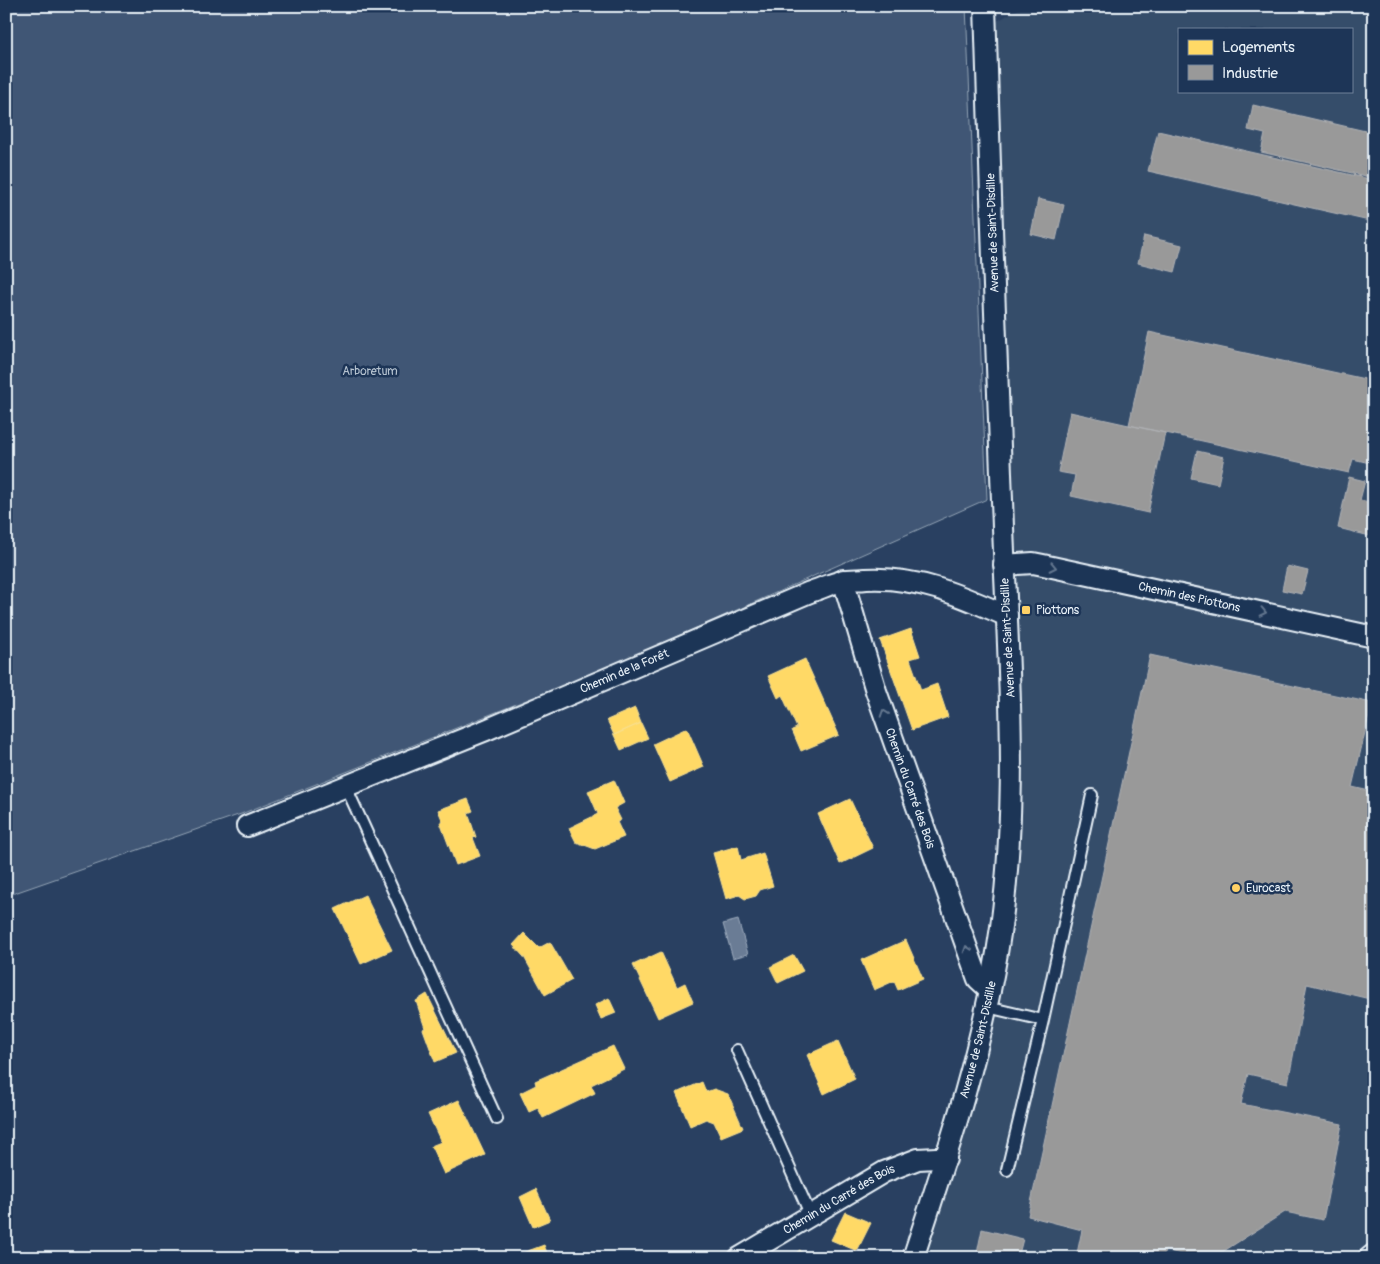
<svg xmlns="http://www.w3.org/2000/svg" width="1380" height="1264" viewBox="0 0 1380 1264" font-family="Pangolin,sans-serif">
	<style>
		.built { fill: #364d6b; fill-rule: evenodd }
		.green { fill: #415774; stroke: #94a4b6 }
		.water { fill: #6b7c95; stroke: #9dabbd }
		.homes { fill: #ffd966; stroke: #f8e092 }
		.industry { fill: #999; stroke: #b1b3b6 }
		.lines { fill: none; stroke-linecap: round; stroke-linejoin: round }
		.service-casing { stroke: #e8f1f8; stroke-width: 14 }
		.minor-casing { stroke: #e8f1f8; stroke-width: 24 }
		.service { stroke: #1d3557; stroke-width: 10 }
		.minor { stroke: #1d3557; stroke-width: 20 }
		.oneway { stroke: #64778f }
		.poi-dot { fill: #ffd166; stroke: #1d3557; stroke-width: 2 }
		.labels { text-anchor: middle; dominant-baseline: central; stroke-width: 5; stroke-linejoin: round; paint-order: stroke }
		.street-label { font-size: 12px; fill: #e8f1f8; stroke: #1d3557 }
		.park-label { font-size: 12px; fill: #b6c3d0; stroke: #1d3557 }
		.poi-label { font-size: 12px; fill: #e8f1f8; stroke: #1d3557; text-anchor: start }
	</style>
	<rect width="100%" height="100%" fill="#294061"/>
	<filter id="ink" filterUnits="userSpaceOnUse"><feTurbulence type="fractalNoise" baseFrequency=".02" numOctaves="2"/><feDisplacementMap in="SourceGraphic" scale="10" xChannelSelector="R" yChannelSelector="G"/><feConvolveMatrix kernelMatrix="1 2 1 2 8 2 1 2 1" color-interpolation-filters="sRGB"/></filter>
	<g filter="url(#ink)">
		<!-- built -->
		<path class="built" d="M1025,6H1374V1258H913L946,1159L1004,898L986,27ZM1179,29H1351V91H1179Z"/>
		<!-- green -->
		<path class="green" d="M6,6H966L987,499L604,669L241,814L6,896Z"/>
		<!-- water -->
		<path class="water" d="M738,920L748,954L733,958L723,924Z"/>
		<!-- homes -->
		<path class="homes" d="M911,629L920,656L910,659L921,690L937,684L948,717L912,730L880,640Z
			M805,659L839,735L801,751L792,730L797,728L782,695L778,698L768,676Z
			M635,708L641,723L614,735L607,720Z
			M641,723L648,738L621,750L614,735Z
			M687,728L704,767L670,782L653,744Z
			M614,780L624,803L615,808L621,820L617,822L624,837L595,849L576,842L569,828L598,814L588,791Z
			M468,799L473,811L468,813L476,837L473,838L480,856L456,865L440,822H443L438,810Z
			M850,799L873,848L840,864L818,814Z
			M738,846L741,860L763,853L773,886L760,890L756,896L745,899L739,895L726,899L713,853Z
			M365,895L392,950L361,964L335,909Z
			M524,933L539,948L550,942L572,980L545,995L524,957L513,945Z
			M906,940L923,979L898,990L894,981L874,990L861,960Z
			M661,952L677,987L685,983L693,1002L658,1018L633,965Z
			M794,955L803,971L778,983L770,967Z
			M427,994L456,1053L435,1062L423,1029L425,1028L416,1001Z
			M609,998L616,1013L601,1019L595,1005Z
			M838,1041L855,1079L824,1094L807,1055Z
			M613,1046L624,1069L591,1085L595,1093L543,1118L538,1108L529,1112L520,1093L536,1085L535,1081Z
			M702,1082L706,1092L714,1089L728,1094L743,1128L721,1137L714,1122L706,1119L690,1126L676,1093Z
			M459,1100L485,1155L444,1174L431,1146L441,1142L428,1114Z
			M536,1189L550,1220L533,1227L520,1197Z
			M845,1212L871,1223L857,1251L831,1240Z
			M544,1245L549,1258H509Z
			M800,1250L805,1258H789Z"/>
		<!-- industry -->
		<path class="industry" d="M1253,105L1374,133V178L1261,152L1265,134L1248,130Z
			M1158,131L1374,180V222L1148,171Z
			M1038,199L1064,205L1056,240L1031,234Z
			M1144,236L1182,245L1175,272L1138,263Z
			M1149,332L1374,381V464L1353,459L1349,473L1129,425Z
			M1070,412L1165,433L1148,513L1071,496L1075,475L1058,472Z
			M1197,451L1224,457L1218,484L1191,478Z
			M1349,477L1365,481L1360,500L1374,503V537L1338,528Z
			M1287,566L1308,571L1302,594L1282,590Z
			M1374,601V618L1370,617Z
			M1374,654V677L1369,676Z
			M1150,655L1372,703L1352,787L1374,792V1000L1307,984L1288,1083L1248,1074L1241,1104L1342,1124L1323,1220L1285,1212L1213,1258H1197L1165,1250L1163,1258H1076L1082,1230L1028,1216Z
			M982,1229L1023,1239L1018,1258H976Z"/>
		<g class="lines">
			<!-- service casing -->
			<g class="service-casing">
				<path id="service" d="M346,787L497,1119
					M987,1007L1043,1020L1007,1170
					M1043,1020L1092,795
					M737,1050L811,1216"/>
			</g>
			<!-- minor casing -->
			<g class="minor-casing">
				<g id="minor">
					<path id="s1" d="M1004,565L1033,563L1043,565L1374,637"/>
					<path id="s2" d="M843,580L876,691L978,979L990,990"/>
					<path id="s3" d="M247,826L486,730L810,592C820,589 832,583 843,581C850,579 858,580 866,579C917,576 962,596 1007,616"/>
					<path id="s4" d="M739,1258L884,1172L918,1159L936,1158L946,1159"/>
					<path id="s5" d="M913,1258C949,1149 985,1041 1001,927C1019,794 1008,660 1003,527C996,353 990,180 985,6"/>
					<path d="M1369,1258L1374,1254"/>
				</g>
			</g>
			<!-- service -->
			<use href="#service" class="service"/>
			<!-- minor -->
			<use href="#minor" class="minor"/>
		</g>
		<!-- one-way arrows -->
		<defs><path id="oneway-chevron" d="M-2-3.5L2.5 0L-2 3.5" fill="none" stroke-width="1.6" stroke-linecap="round" stroke-linejoin="round" transform="scale(1.25)"/></defs>
		<g class="oneway">
			<use href="#oneway-chevron" transform="translate(1053 567) rotate(12)"/>
			<use href="#oneway-chevron" transform="translate(1263 612) rotate(12)"/>
			<use href="#oneway-chevron" transform="translate(884 713) rotate(-109)"/>
			<use href="#oneway-chevron" transform="translate(967 949) rotate(-109)"/>
		</g>
	</g>
	<!-- markers -->
	<g class="poi-dot">
		<rect x="1021" y="605" width="10" height="10" rx="2.5"/>
		<circle cx="1236" cy="888" r="5"/>
	</g>
	<g class="labels">
		<!-- street labels -->
		<g class="street-label">
			<text transform="translate(993 233) rotate(-92)">Avenue de Saint-Disdille</text>
			<text stroke="none"><textPath href="#s1" startOffset="189">Chemin des Piottons</textPath></text>
			<text transform="translate(1008 638) rotate(-93)">Avenue de Saint-Disdille</text>
			<text stroke="none"><textPath href="#s3" startOffset="408">Chemin de la Forêt</textPath></text>
			<text stroke="none"><textPath href="#s2" startOffset="219">Chemin du Carré des Bois</textPath></text>
			<text stroke="none"><textPath href="#s5" startOffset="228">Avenue de Saint-Disdille</textPath></text>
			<text stroke="none"><textPath href="#s4" startOffset="116">Chemin du Carré des Bois</textPath></text>
		</g>
		<!-- park labels -->
		<g class="park-label">
			<text x="370" y="371">Arboretum</text>
		</g>
		<!-- poi labels -->
		<g class="poi-label">
			<text x="1036" y="610">Piottons</text>
			<text x="1246" y="888">Eurocast</text>
		</g>
	</g>
	<!-- margin -->
	<rect width="1380" height="1264" fill="none" stroke="#1d3557" stroke-width="25"/>
	<rect x="12" y="12" width="1355" height="1239" fill="none" stroke="#e8f1f8" stroke-width="2" filter="url(#ink)"/>
	<!-- legend -->
	<rect x="1178" y="28" width="175" height="65" fill="#1d3557" stroke="#6e8097"/>
	<rect x="1188" y="40" width="25" height="15" fill="#ffd966" stroke="#6e8097"/>
	<text x="1222" y="52" font-size="15" fill="#e8f1f8">Logements</text>
	<rect x="1188" y="65" width="25" height="15" fill="#999999" stroke="#6e8097"/>
	<text x="1222" y="78" font-size="15" fill="#e8f1f8">Industrie</text>
</svg>
